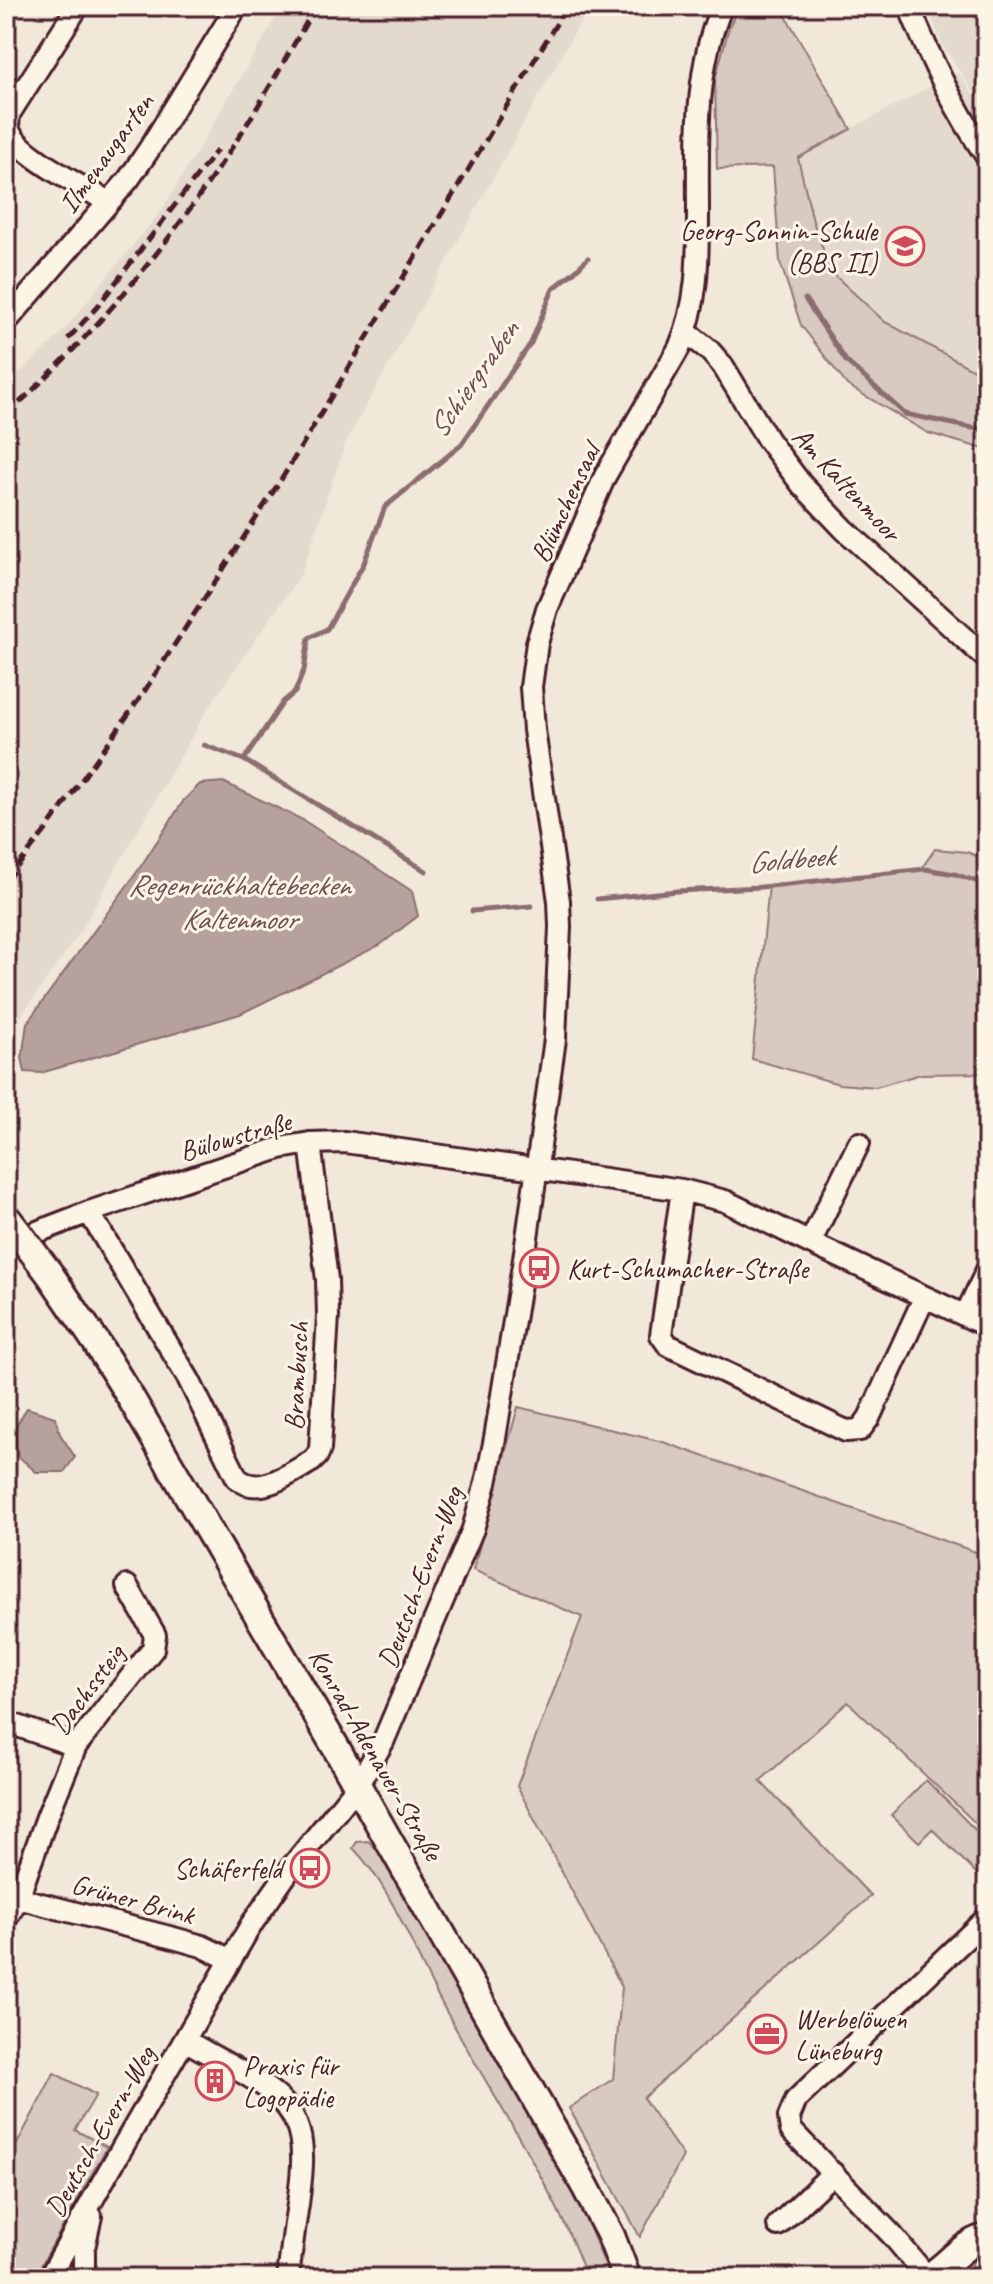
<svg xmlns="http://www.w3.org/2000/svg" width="993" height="2284" viewBox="0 0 993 2284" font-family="Caveat,sans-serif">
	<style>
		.built { fill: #e4d9cd }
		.green { fill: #d8cac0; stroke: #917476; stroke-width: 2 }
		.water { fill: #b6a19c; stroke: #8b6d6f; stroke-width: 2 }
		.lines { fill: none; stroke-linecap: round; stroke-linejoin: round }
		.stream { stroke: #8b6d6f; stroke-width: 5 }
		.minor-casing { stroke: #4a1f2b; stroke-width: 26 }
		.major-casing { stroke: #4a1f2b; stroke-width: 32 }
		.minor { stroke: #fcf5e5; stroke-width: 20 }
		.major { stroke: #fcf5e5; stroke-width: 26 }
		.rail { stroke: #4a1f2b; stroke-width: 5; stroke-dasharray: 12 6; stroke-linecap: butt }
		.major-bridge-casing { stroke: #4a1f2b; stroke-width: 32; stroke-linecap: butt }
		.major-bridge { stroke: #fcf5e5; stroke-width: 26 }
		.labels { text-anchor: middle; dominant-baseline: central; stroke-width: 6; stroke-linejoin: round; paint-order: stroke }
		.street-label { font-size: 28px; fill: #4a1f2b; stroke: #fcf5e5 }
		.poi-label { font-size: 28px; fill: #4a1f2b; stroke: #fcf5e5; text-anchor: start }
		.water-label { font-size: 30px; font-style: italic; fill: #704c53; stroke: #fcf5e5 }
	</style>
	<rect width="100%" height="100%" fill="#f1e8da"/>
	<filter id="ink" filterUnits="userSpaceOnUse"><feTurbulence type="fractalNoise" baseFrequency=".0125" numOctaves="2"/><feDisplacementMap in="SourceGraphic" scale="16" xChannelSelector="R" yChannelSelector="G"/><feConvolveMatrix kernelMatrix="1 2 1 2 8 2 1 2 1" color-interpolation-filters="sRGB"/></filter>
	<g filter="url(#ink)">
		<!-- built -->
		<path class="built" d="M283,6H591L569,42L346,442L301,574L207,710L80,932L6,1037V385L60,335L163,208Z
			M927,6H987V112L943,46Z
			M958,72L987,114V377L885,322L831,272L813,221L798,157Z"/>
		<!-- green -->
		<path class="green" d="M739,6H780L851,129L798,158L813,221L831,272L885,322L987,377V450L928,433L847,385L801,325L780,262L773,167L717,169L715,80L729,27Z
			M935,849L967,852L987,860V1073L921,1074L876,1087L839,1084L752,1059L769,885L855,878L921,869Z
			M518,1407L663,1442L987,1556V1834L848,1702L760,1781L871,1896L643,2098L683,2156L640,2237L569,2108L613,2079L622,1987L517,1786L582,1617L473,1570Z
			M926,1780L987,1842V1884L932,1829L919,1842L891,1815Z
			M368,1841L377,1849L556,2162L584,2213L610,2278H587C551,2178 487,2090 438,1996C411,1947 393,1889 353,1848L357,1842Z
			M54,2073L96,2095L75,2130L107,2147L34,2278H6V2165Z
			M987,2252V2278H975C968,2265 973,2254 987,2252Z"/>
		<!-- water -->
		<path class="water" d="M223,782L303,820L412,891L418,916L380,945L240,1014L41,1073L25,1072L22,1058L27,1023L137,872L184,800L200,784Z
			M27,1408L55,1417L60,1434L75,1457L64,1472H36L18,1456L14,1429Z"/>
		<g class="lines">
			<!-- stream -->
			<path class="stream" d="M805,299L846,361L905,414L987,431
				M204,745L244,760L426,871
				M244,760L283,702L295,692L304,670L309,638L327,629L364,563L385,507L461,445L531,343L553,289L575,271L588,258
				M597,899L677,891L761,887L925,869L955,874L987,885
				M472,911L531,906"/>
			<!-- minor casing -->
			<g class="minor-casing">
				<path id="minor" d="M78,6L9,114C9,117 8,125 8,127C14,153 86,189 109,202
					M909,6C930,59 955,110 987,157
					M6,322L128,180L148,151L237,6
					M686,332L709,350L723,366L768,440L802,485L845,530L987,659
					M682,1190L661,1335L668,1345L846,1431L860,1430L869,1418L924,1298
					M89,1212L189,1380L237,1478C259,1498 290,1473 312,1461L317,1456L320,1449L328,1316L327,1280L310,1143
					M810,1243L859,1143
					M6,1244L89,1212L280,1148L310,1143L345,1142L682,1190L725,1201L810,1243L987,1326
					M965,1316L987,1270
					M6,1722L76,1746
					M18,1898L177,1939L202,1946L231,1960
					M6,1919L18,1898L47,1817L76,1746L153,1649L155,1635L127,1586
					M185,2040C211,2056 240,2069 265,2087C310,2117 304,2157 298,2204C294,2229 291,2253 288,2278
					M778,2225L833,2173
					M49,2278L107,2174L251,1925L290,1869L358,1785L383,1742L473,1529L486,1483L495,1438L524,1259L555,1039L560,927L559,901L534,730L531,687L537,643L547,609L605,476L679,348C698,305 698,260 698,214C698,145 694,70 722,6
					M84,2278V2248L91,2216
					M928,2278L892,2235L791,2130L789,2117L796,2100L987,1918"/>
			</g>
			<!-- major casing -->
			<g class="major-casing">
				<path id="major" d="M49,1273L96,1342L129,1395L335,1746L585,2186L611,2236L627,2278
					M927,2278C947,2267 965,2240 987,2238"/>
			</g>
			<!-- minor -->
			<use href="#minor" class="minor"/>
			<!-- major -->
			<use href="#major" class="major"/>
			<!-- rail -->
			<path class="rail" d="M68,339L97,307L217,150
				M6,415C88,341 160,256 221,164C256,113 285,59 316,6
				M6,881L46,830L142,695L284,475L567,6"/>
			<!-- major-bridge casing -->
			<g class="major-bridge-casing">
				<path id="major-bridge" d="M6,1217L49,1273"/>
			</g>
			<!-- major-bridge -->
			<use href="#major-bridge" class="major-bridge"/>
		</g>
	</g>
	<!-- icons -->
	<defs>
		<g id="school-ring" transform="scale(2)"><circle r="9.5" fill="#fcf5e5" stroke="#d1495b" stroke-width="1.5"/><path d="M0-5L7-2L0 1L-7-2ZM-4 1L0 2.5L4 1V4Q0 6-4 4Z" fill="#d1495b"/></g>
		<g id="bus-ring" transform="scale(2)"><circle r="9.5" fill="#fcf5e5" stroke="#d1495b" stroke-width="1.5"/><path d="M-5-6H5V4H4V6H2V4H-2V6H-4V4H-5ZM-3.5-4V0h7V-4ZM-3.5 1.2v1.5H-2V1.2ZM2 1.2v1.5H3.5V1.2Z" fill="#d1495b"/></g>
		<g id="office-ring" transform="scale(2)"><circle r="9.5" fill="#fcf5e5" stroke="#d1495b" stroke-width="1.5"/><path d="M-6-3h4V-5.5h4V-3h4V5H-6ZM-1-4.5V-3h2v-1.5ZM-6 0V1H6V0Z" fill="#d1495b"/></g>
		<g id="building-ring" transform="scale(2)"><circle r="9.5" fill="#fcf5e5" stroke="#d1495b" stroke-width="1.5"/><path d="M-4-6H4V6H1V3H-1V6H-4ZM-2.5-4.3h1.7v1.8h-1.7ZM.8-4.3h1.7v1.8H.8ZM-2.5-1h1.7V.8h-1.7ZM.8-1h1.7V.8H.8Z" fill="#d1495b"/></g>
	</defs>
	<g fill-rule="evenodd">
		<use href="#school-ring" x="905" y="246"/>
		<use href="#bus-ring" x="539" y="1268"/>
		<use href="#bus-ring" x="310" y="1868"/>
		<use href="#office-ring" x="767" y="2034"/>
		<use href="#building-ring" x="215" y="2081"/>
	</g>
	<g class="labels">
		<!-- street labels -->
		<g class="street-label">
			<text transform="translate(106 153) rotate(-54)">Ilmenaugarten</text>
			<text transform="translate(847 484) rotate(47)">Am Kaltenmoor</text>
			<text transform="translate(565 503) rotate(-65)">Blümchensaal</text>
			<text transform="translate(235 1136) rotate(-16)">Bülowstraße</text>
			<text transform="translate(296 1376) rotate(-87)">Brambusch</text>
			<text transform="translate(420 1577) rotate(-69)">Deutsch-Evern-Weg</text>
			<text transform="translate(87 1689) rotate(-53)">Dachssteig</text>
			<text transform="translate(376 1754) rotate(60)">Konrad-Adenauer-Straße</text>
			<text transform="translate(133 1899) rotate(15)">Grüner Brink</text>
			<text transform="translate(100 2131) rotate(-60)">Deutsch-Evern-Weg</text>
		</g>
		<!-- poi labels -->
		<g class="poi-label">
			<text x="877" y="230" text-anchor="end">Georg-Sonnin-Schule<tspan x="877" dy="32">(BBS II)</tspan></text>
			<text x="567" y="1268">Kurt-Schumacher-Straße</text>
			<text x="282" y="1868" text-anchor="end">Schäferfeld</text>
			<text x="795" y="2018">Werbelöwen<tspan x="795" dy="32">Lüneburg</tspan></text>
			<text x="243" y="2065">Praxis für<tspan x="243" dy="32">Logopädie</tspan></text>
		</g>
		<!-- water labels -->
		<g class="water-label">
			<text transform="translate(473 379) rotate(-55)">Schiergraben</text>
			<text transform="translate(791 859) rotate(-5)">Goldbeek</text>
			<text x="239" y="885">Regenrückhaltebecken<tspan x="239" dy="34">Kaltenmoor</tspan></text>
		</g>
	</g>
	<!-- margin -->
	<rect width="993" height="2284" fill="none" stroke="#fcf5e5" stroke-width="32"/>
	<rect x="16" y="16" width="961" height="2252" fill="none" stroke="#4a1f2b" stroke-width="3" filter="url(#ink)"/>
</svg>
